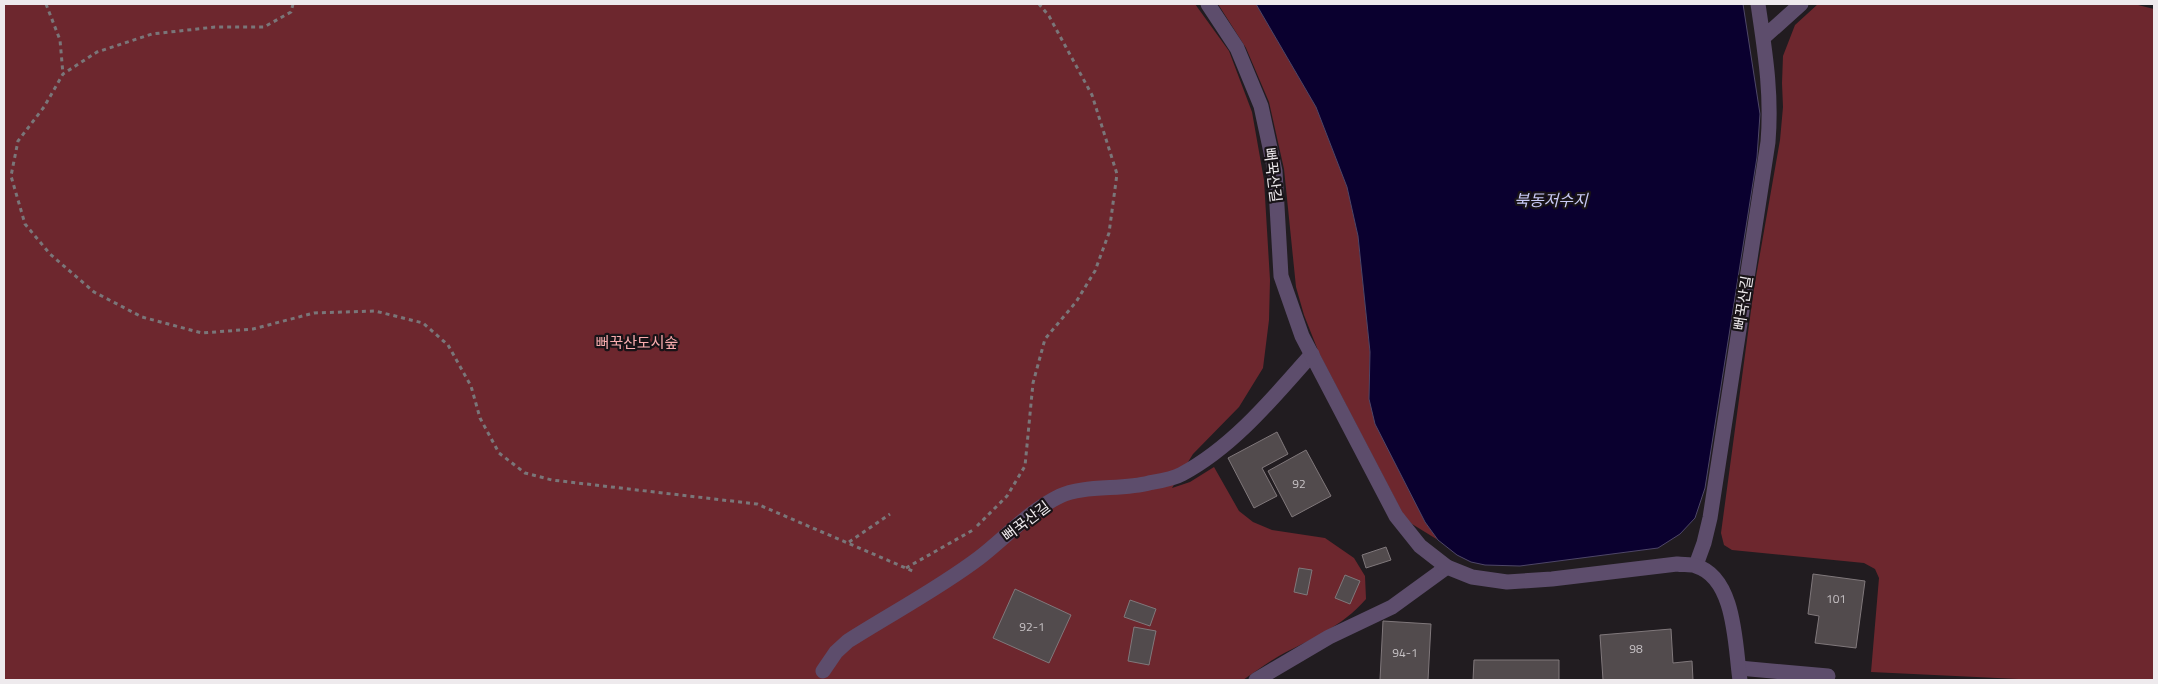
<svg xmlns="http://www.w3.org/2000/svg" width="2158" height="684" viewBox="0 0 2158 684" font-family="'Titillium Web','Noto Sans KR',sans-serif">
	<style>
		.green { fill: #6d272e }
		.water { fill: #0a002f; stroke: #4e4668 }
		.building { fill: #524b4d; stroke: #80787b }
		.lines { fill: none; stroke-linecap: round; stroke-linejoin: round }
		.path { stroke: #7a7679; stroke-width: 3; stroke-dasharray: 4 4; stroke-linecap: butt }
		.lane { stroke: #5d4d6c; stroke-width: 15 }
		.street { stroke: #5d4d6c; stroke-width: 15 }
		.labels { text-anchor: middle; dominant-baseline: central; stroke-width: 4.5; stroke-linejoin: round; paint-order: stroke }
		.number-label { font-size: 12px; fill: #c7c2c5 }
		.street-label { font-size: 15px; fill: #eeeaed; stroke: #181317 }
		.park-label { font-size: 15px; fill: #faadaf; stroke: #181317 }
		.water-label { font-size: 16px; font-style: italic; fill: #cacbf7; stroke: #181317 }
	</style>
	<rect width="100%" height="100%" fill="#211c20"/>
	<!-- green -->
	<path class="green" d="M4,4H1195L1229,51L1252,112L1264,180L1270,280L1269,320L1263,368L1239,407L1193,454L1172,488L1190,482L1214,467L1239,511L1253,522L1272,530L1325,538L1354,558L1365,576L1366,599C1342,627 1311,639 1279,656C1267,663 1255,672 1243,680H4Z
		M1218,4H1256L1316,107L1347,187L1358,236L1370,352L1369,399L1425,522L1438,540L1412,524L1403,514L1319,353L1304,315L1296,287L1284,169L1269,102L1246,48Z
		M1818,4H2134L2154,9V680H2040L1871,672L1879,578L1875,569L1864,563L1732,550L1724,545L1721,533L1754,288L1780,140L1783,107L1782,83L1783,56L1795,25Z"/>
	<!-- water -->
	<path class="water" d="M1256,4H1743L1760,114L1757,157L1705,488L1695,518L1680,534L1658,548L1520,566L1485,565L1471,562L1457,555L1438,540L1425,522L1375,424L1369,399L1370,352L1358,236L1347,187L1316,107Z"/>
	<!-- building -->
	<path class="building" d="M1277,432L1288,454L1262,468L1277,496L1254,508L1228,458Z
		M1306,450L1331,496L1292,517L1268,471Z
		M1386,547L1391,560L1366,568L1362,555Z
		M1299,568L1312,570L1307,595L1294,592Z
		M1813,574L1865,581L1856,648L1815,643L1819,616L1808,614Z
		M1345,575L1360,581L1350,604L1335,598Z
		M1015,589L1071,615L1049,663L993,638Z
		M1130,600L1156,609L1150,626L1124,617Z
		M1383,621L1431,624L1428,680H1380Z
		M1134,627L1156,631L1149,665L1128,661Z
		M1671,629L1673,663L1692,661L1693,680H1603L1600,635Z
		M1474,660H1559V680H1473Z"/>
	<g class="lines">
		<!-- path -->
		<path class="path" d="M46,4L60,40L63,74
			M293,4L291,12L264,27H215L152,34L97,52L63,74L44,107L18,141L11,176L25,224L50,254L94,292L142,317L202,333L253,329L314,313L375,311L423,323L448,345L471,386L480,418L499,453L525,473L552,480L757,504L915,572
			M977,526L1007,496L1025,466L1033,383L1045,339L1076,302L1095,271L1109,233L1117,174L1092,95L1049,16L1039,4
			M849,542L890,514
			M906,568L973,530"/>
		<!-- lane -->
		<path class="lane" d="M1763,38L1801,4
			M1696,565L1704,543L1710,518L1768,142C1772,93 1765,52 1758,4
			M1739,668L1828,676
			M823,671L836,652L848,641C892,613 938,589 979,558C1006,537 1029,511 1060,496C1082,485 1123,490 1149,483C1160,481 1173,479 1182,474C1233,447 1274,397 1312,354
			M1256,680L1329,637L1392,607L1447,567"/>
		<!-- street -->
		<path class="street" d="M1208,4L1237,48L1261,106L1275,171L1281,276L1302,336L1396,516L1420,546L1447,567L1472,577L1507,582L1552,579L1677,564C1683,565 1691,564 1696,566C1736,578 1735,647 1740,680"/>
	</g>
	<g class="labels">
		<!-- number labels -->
		<g class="number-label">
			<text x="1299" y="483">92</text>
			<text x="1836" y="598">101</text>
			<text x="1032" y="626">92-1</text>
			<text x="1636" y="648">98</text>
			<text x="1405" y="652">94-1</text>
		</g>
		<!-- street labels -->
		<g class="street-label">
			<text transform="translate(1273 175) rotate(83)">뻐꾹산길</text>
			<text transform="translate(1743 303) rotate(-81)">뻐꾹산길</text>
			<text transform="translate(1026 521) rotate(-37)">뻐꾹산길</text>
		</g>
		<!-- park labels -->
		<g class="park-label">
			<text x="637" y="342">뻐꾹산도시숲</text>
		</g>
		<!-- water labels -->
		<g class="water-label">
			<text x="1551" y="200">북동저수지</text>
		</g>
	</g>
	<!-- border -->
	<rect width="2158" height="684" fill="none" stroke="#eeeaed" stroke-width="10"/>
</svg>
